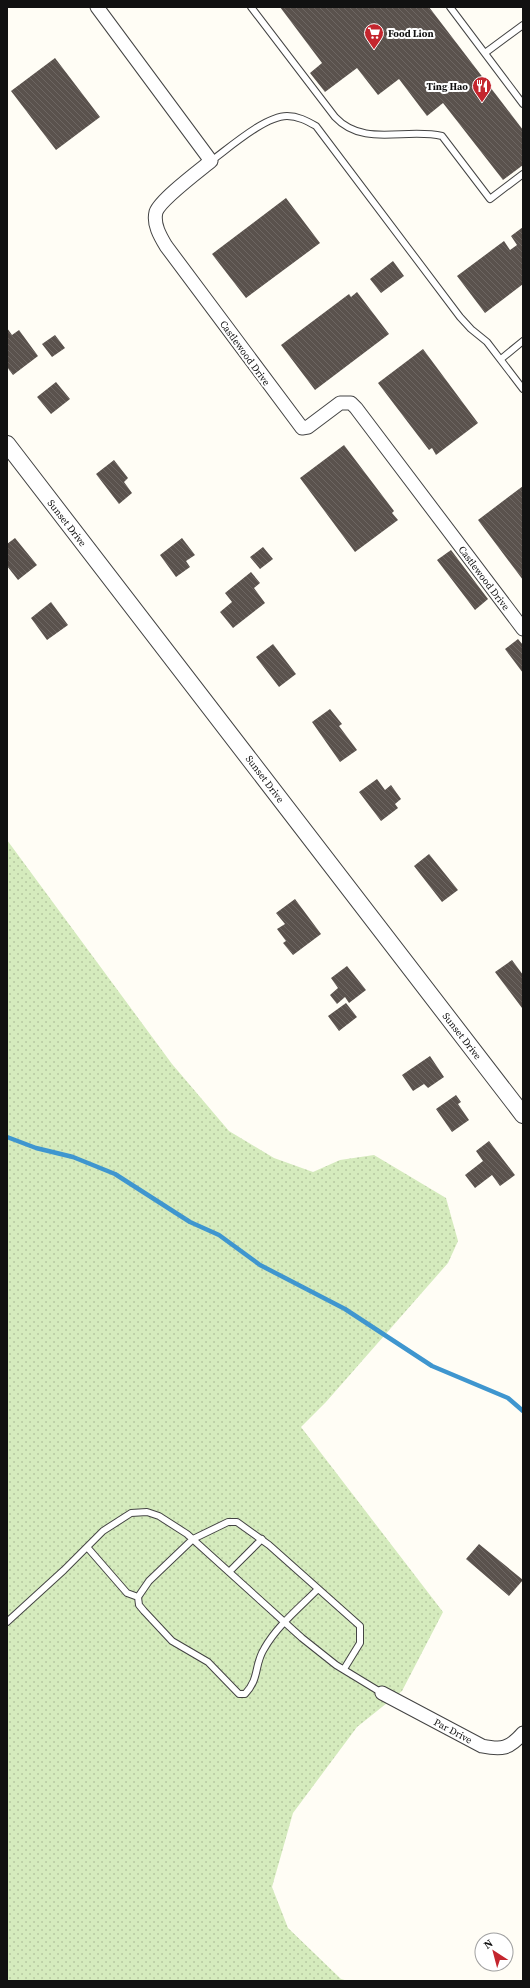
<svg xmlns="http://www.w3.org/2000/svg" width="530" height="1988" viewBox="0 0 530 1988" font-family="'Source Serif 4',serif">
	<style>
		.grass { fill: url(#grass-dots) }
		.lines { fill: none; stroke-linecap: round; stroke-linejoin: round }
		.stream { stroke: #3f96cf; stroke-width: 4.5 }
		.building { fill: url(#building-back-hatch) }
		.service-casing { stroke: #444; stroke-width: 8 }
		.minor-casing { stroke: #444; stroke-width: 15 }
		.tertiary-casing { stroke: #444; stroke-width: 18 }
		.service { stroke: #fff; stroke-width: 6 }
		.minor { stroke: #fff; stroke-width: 13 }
		.tertiary { stroke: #fff; stroke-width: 16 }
		.labels { text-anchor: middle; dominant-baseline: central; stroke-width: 4; stroke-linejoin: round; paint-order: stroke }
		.poi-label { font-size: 10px; font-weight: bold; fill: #111; stroke: #fff; text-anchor: start }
		.street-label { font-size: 10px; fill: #111; stroke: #fff }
	</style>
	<defs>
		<pattern id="grass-dots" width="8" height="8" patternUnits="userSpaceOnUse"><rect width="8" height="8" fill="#d5ebbd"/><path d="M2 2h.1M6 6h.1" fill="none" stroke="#b6c8a1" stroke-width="1.8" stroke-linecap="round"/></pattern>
		<pattern id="building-back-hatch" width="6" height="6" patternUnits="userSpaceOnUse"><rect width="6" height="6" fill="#5a524d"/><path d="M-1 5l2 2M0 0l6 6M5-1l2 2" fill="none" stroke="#6d6662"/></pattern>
	</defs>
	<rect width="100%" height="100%" fill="#fffdf5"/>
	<!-- grass -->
	<path class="grass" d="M7,840L172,1064L229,1131L274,1158L313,1172L340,1160L374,1155L446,1198L458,1241L448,1263L326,1402L301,1427L443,1612L402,1691L357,1727L293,1813L272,1887L288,1928L341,1979L348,1981H7Z"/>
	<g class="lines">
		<!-- stream -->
		<path class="stream" d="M7,1137L36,1148L73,1157L115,1174L190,1222L219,1235L260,1265L345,1309L432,1366L508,1398L523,1411"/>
	</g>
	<!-- building -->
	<path class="building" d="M280,7H429L523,130V165L503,180L443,103L427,116L399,79L378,95L357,68L325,92L310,73L322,63Z
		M55,58L100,117L56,150L11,91Z
		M286,198L320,243L246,298L212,254Z
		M523,227V284L485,313L457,276L504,241L510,250L517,245L511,236Z
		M393,261L404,276L381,293L370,279Z
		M357,292L389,334L315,390L281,345L349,294L351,297Z
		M7,328L12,335L19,330L38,356L13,375L7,367Z
		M55,335L65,348L52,357L42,344Z
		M423,349L478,423L436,455L432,448L429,450L378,383Z
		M56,382L70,399L51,414L37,397Z
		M344,445L394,511L392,513L398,520L355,552L300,478Z
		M114,460L128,478L124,482L132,493L119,504L96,474Z
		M523,486V580L478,520Z
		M15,538L37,565L18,580L7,566V544Z
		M182,538L195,555L186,561L190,567L176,577L160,555Z
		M263,547L273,559L260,569L250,557Z
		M451,550L488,599L475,610L437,560Z
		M251,572L260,583L254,588L265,603L233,628L220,612L232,602L225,593Z
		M51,602L68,625L47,640L31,618Z
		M518,639L523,645V673L505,649Z
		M273,644L296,674L279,687L256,657Z
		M330,709L342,724L339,726L357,750L340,762L312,722Z
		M377,779L385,790L391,785L401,799L395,804L398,808L381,821L359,792Z
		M429,854L458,890L442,902L414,866Z
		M295,899L321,934L293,955L283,943L286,941L277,929L285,924L276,913Z
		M512,960L523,975V1007L522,1008L495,972Z
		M347,966L366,990L349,1003L345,997L337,1004L330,995L338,988L331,978Z
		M346,1003L357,1017L339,1031L328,1016Z
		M430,1056L444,1077L428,1088L424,1084L413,1091L402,1075Z
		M456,1095L461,1102L458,1104L469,1120L452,1132L436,1109Z
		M489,1141L515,1175L500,1186L492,1175L475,1188L465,1175L483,1161L476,1151Z
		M479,1544L523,1580L509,1596L466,1559Z"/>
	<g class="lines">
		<!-- service casing -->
		<g class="service-casing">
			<path id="service" d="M251,7L335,117C364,148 406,127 442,136L490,199L523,174
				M450,7L523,104
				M485,53L523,25
				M211,161C229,148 265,116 287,116C298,116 307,121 316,126L460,317L471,329L487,342L523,389
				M501,359L523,341
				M87,1547L127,1593L138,1597
				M229,1572L262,1539
				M318,1589C299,1608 277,1626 264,1649C254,1665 260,1678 245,1694H239L208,1662L172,1641L144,1611L139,1605L138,1597L149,1581L193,1539L228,1522H237L269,1545L360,1626V1643L344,1669
				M7,1622L64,1570L103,1531L131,1513L147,1512L159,1516L187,1534L302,1638L336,1665L382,1693"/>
		</g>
		<!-- minor casing -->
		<g class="minor-casing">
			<path id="minor" d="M97,7L211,161C200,170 160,200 156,212C153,224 160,236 166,246L302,428L308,427L340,403H351L356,408L523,629
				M382,1693L482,1746C502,1750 509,1749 523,1733"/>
		</g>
		<!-- tertiary casing -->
		<g class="tertiary-casing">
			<path id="tertiary" d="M7,444L523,1115"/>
		</g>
		<!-- service -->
		<use href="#service" class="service"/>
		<!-- minor -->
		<use href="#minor" class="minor"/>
		<!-- tertiary -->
		<use href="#tertiary" class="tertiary"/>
	</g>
	<!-- icons -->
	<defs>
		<g id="supermarket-pin" transform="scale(1)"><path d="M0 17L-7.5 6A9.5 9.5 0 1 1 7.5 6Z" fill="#c4262e" stroke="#fff"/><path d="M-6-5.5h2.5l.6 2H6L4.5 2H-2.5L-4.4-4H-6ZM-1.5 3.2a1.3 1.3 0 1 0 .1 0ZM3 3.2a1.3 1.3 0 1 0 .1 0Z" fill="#fff"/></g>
		<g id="restaurant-pin" transform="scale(1)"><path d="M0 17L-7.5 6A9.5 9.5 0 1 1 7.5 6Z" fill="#c4262e" stroke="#fff"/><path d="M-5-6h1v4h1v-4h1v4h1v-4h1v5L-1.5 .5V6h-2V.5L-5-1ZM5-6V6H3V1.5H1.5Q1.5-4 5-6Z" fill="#fff"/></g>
	</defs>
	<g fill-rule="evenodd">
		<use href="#supermarket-pin" x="374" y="33"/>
		<use href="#restaurant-pin" x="482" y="86"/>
	</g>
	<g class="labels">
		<!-- poi labels -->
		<g class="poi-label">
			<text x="388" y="33">Food Lion</text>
			<text x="468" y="86" text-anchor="end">Ting Hao</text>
		</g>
		<!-- street labels -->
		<g class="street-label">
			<text transform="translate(245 353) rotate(54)">Castlewood Drive</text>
			<text transform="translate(67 523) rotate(52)">Sunset Drive</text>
			<text transform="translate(484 578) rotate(53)">Castlewood Drive</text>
			<text transform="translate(265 779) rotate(53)">Sunset Drive</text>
			<text transform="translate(462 1036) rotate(52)">Sunset Drive</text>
			<text transform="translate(453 1731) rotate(28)">Par Drive</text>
		</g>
	</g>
	<!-- border -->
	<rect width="530" height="1988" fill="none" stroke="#111111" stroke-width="16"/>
	<!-- north arrow -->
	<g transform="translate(494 1952) rotate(324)"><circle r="19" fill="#ffffff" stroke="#a0a0a0"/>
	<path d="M0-3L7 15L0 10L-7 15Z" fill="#c4262e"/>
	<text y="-6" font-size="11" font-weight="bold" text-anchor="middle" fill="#111111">N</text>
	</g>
</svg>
